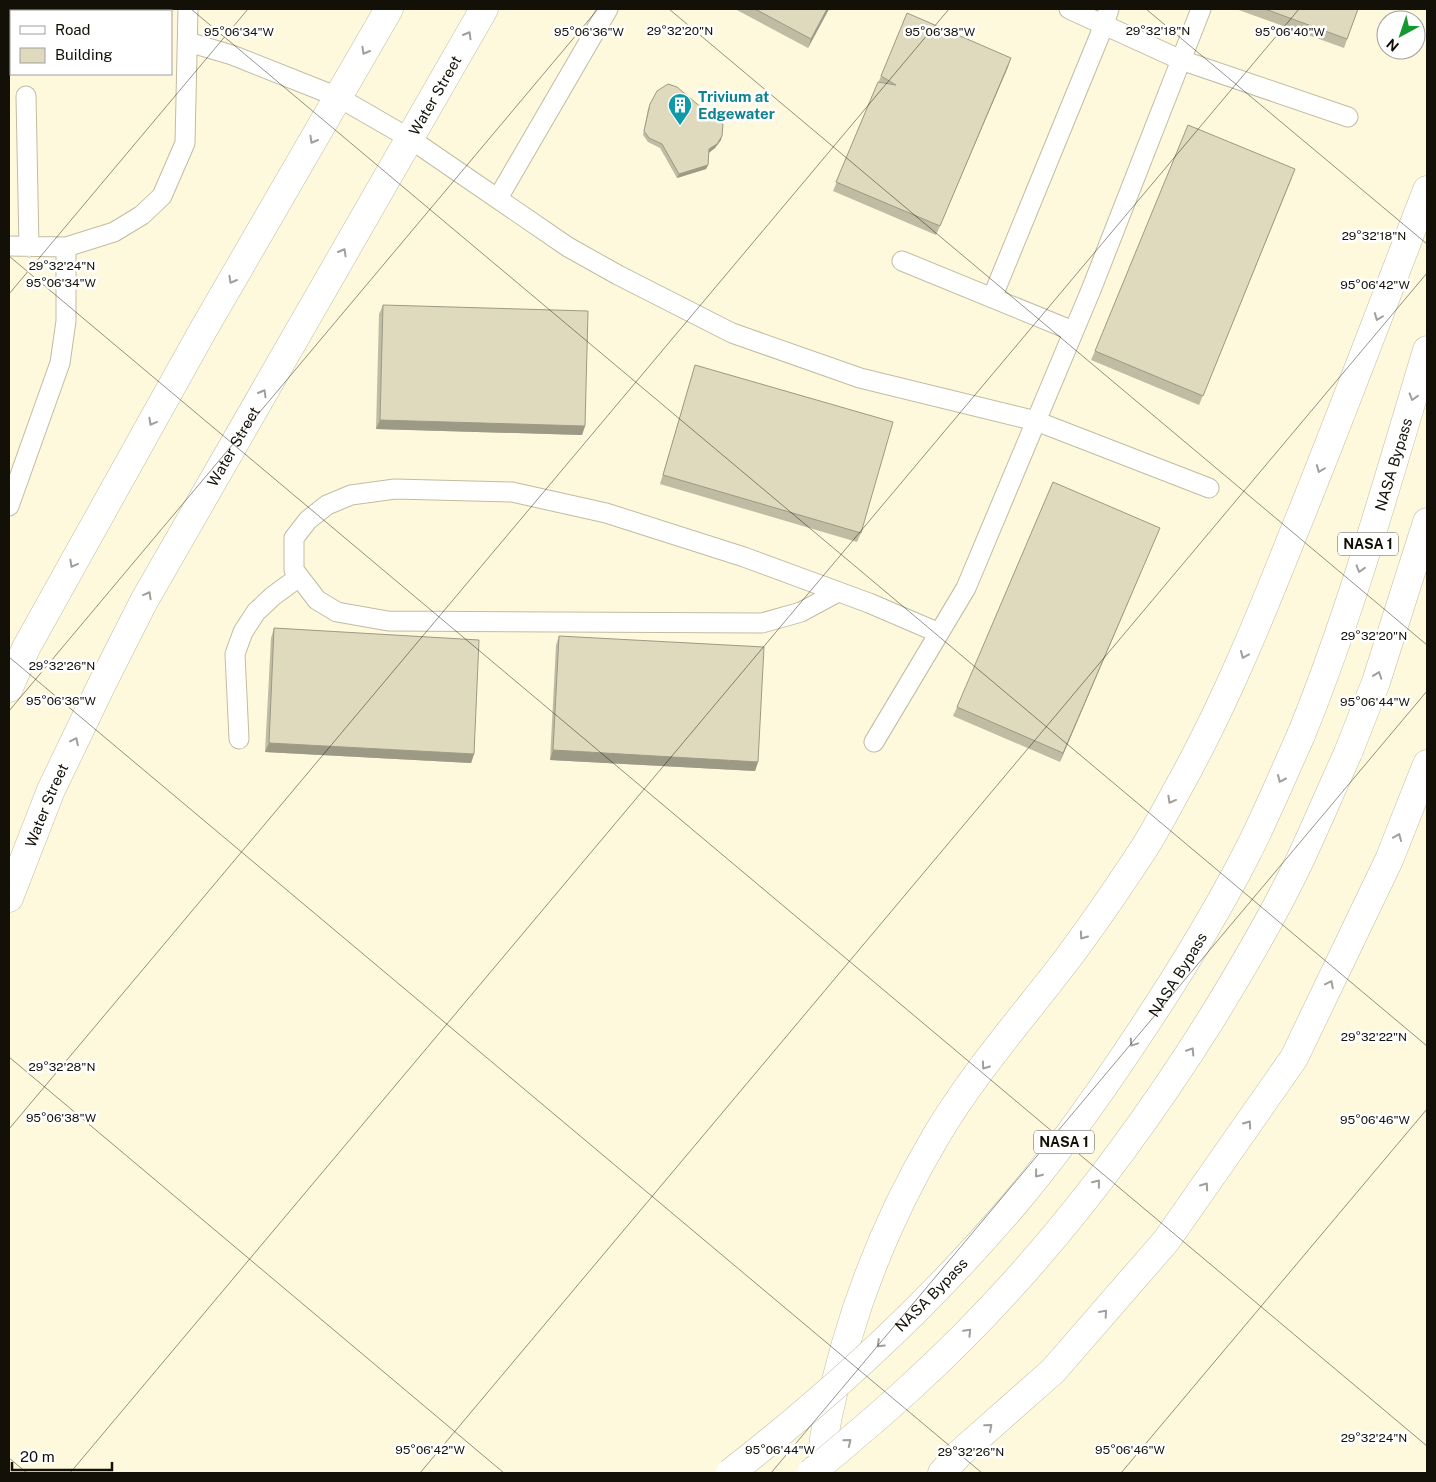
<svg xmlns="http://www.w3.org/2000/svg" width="1436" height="1482" viewBox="0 0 1436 1482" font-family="'Public Sans',sans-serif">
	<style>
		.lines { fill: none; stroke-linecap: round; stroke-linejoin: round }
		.lane-casing { stroke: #c1bca1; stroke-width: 21 }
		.street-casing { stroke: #c1bca1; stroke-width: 29 }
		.highway-casing { stroke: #c1bca1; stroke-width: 29 }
		.lane { stroke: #fff; stroke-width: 19 }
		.street { stroke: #fff; stroke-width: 28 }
		.highway { stroke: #fff; stroke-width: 28 }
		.highway-bridge-casing { stroke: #c1bca1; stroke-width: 29; stroke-linecap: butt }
		.highway-bridge { stroke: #fff; stroke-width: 28 }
		.wall { fill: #c0bba3 }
		.shaded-wall { fill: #9c9985 }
		.building { fill: #dfdabe; stroke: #9c9985 }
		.oneway { stroke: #a09f9c }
		.ticks { fill: none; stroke: #121007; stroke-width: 1; stroke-opacity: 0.45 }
		.labels { text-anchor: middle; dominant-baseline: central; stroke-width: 5; stroke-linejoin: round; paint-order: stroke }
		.shield { fill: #fff; stroke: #595851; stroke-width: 1 }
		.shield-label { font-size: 14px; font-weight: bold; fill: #121007 }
		.street-label { font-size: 15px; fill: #121007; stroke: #fff }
		.culture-label { font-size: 15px; font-weight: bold; fill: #0d838f; stroke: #fff; text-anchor: start }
		.ticks-label { font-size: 12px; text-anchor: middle; fill: #121007; stroke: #fff; stroke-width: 5; stroke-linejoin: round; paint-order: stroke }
	</style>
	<rect width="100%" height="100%" fill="#fef9dd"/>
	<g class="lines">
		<!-- lane casing -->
		<g class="lane-casing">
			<path id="lane" d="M1069,9L1181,60L1348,117
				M188,42L232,55L338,97L409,138L568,247L618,275L732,333L860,378L1036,421L1209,488
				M26,96L29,247
				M498,198L608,9
				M9,246L66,247L114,232L142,215L162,196L185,143L188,9
				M902,261L1073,331
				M992,298L1104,25L1109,9
				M9,506L60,363L66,321V247
				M838,592L801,612L762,623L388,621L337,612L317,600L294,570V538L308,520L327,505L351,495L395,489L512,492L606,513L744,557L869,603L939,633
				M239,739L235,654L243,632L256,612L273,596L299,577
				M874,742L966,588L1091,290L1201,9"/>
		</g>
		<!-- street casing -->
		<g class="street-casing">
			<g id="street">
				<path d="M9,688L26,648L202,332L389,9"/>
				<path id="s1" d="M9,898L51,790L102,684L144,601L484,9"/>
			</g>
		</g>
		<!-- highway casing -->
		<g class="highway-casing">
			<g id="highway">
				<path id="s2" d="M1301,735C1352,610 1388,479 1427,350"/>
				<path d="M1348,753L1376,682L1427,522"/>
				<path d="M819,1473C822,1454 824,1435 828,1416C848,1318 885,1222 936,1136C973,1074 1021,1019 1065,962C1092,926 1118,888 1143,850C1157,828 1169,804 1182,781C1226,701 1260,617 1294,532C1340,419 1383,304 1427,190"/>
				<path d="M942,1473L959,1454L1053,1371L1166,1241L1294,1058L1389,860L1427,764"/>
			</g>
		</g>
		<!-- lane -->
		<use href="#lane" class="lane"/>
		<!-- street -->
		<use href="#street" class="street"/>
		<!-- highway -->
		<use href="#highway" class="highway"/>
		<!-- highway-bridge casing -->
		<g class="highway-bridge-casing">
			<g id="highway-bridge">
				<path id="s3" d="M730,1473C833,1393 930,1303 1015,1203C1057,1153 1095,1100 1131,1046C1172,985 1212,921 1246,855C1266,816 1283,775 1301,735"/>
				<path d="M811,1473C846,1444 881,1415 914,1384C1030,1278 1127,1153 1210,1021C1242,969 1273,917 1299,862C1316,826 1331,790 1348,753"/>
			</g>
		</g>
		<!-- highway-bridge -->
		<use href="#highway-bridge" class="highway-bridge"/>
	</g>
	<!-- wall -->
	<path class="wall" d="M735,9H829L808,48Z
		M1236,9H1358L1344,48Z
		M1008,67L936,235L833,191L881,76Z
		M650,104L709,116L721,140L715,148L709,153L708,165L706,169L677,178L660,148L648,142L643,135L648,109Z
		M1292,178L1199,405L1091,360L1095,351Z
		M383,305L585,426L582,435L376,429L379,314Z
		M695,365L861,533L857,542L660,484Z
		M1156,537L1060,762L953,716L957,707Z
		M274,628L474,754L471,763L265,752L271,638Z
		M559,636L758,762L755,771L550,760L556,645Z"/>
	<!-- shaded-wall -->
	<path class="shaded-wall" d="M827,9H829L808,48L811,39Z
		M9,11H29H11V20H9Z
		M1011,58L1008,67L936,235L940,226Z
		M722,136L721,140L715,148L707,154L709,149Z
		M708,165L706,169L677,178L679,174Z
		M380,420L585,426L582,435L376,429Z
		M1160,528L1156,537L1060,762L1063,753Z
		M269,743L474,754L471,763L265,752Z
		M553,750L758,762L755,771L550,760Z"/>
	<!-- building -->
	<path class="building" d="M9,9H81V11H9Z
		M755,9H827L811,39Z
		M1265,9H1358L1347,39Z
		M907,13L1011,58L940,226L836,182L878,82L896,85L881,76Z
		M668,84L677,87L709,114V116L723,124L722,136L717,144L709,149L708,165L679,174L662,144L649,138L644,131L650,104L657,91Z
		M1188,125L1295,169L1203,396L1095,351Z
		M383,305L588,311L585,426L380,420Z
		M695,365L893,422L861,533L663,475Z
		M1053,482L1160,528L1063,753L957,707Z
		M274,628L479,640L474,754L269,743Z
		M559,636L764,647L758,762L553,750Z"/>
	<!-- one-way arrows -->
	<defs><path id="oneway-chevron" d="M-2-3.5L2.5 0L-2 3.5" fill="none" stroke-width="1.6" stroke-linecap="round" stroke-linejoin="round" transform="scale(1.25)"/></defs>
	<g class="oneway">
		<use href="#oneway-chevron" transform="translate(468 35) rotate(-60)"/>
		<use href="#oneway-chevron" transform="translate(365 51) rotate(120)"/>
		<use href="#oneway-chevron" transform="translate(313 140) rotate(120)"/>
		<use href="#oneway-chevron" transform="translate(343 252) rotate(-60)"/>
		<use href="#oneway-chevron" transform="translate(232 280) rotate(120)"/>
		<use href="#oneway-chevron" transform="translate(1378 317) rotate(111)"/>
		<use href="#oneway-chevron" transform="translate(263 393) rotate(-60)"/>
		<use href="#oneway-chevron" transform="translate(1413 397) rotate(107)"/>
		<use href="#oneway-chevron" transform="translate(152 422) rotate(119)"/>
		<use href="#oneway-chevron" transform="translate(1320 469) rotate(111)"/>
		<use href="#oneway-chevron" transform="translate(73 564) rotate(119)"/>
		<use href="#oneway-chevron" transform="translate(1360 569) rotate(107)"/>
		<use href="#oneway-chevron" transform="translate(148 595) rotate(-61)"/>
		<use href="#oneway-chevron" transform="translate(1244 655) rotate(113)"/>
		<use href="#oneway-chevron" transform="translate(1378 675) rotate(-71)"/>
		<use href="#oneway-chevron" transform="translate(75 741) rotate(-64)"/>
		<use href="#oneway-chevron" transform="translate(1281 779) rotate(114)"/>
		<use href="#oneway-chevron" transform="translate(1171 800) rotate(119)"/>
		<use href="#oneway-chevron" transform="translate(1398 837) rotate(-68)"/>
		<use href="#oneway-chevron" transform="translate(1083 936) rotate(126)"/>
		<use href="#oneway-chevron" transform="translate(1330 984) rotate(-64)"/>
		<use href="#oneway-chevron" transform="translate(1133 1043) rotate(124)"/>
		<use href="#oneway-chevron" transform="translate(1191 1051) rotate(-57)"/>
		<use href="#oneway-chevron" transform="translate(985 1066) rotate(126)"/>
		<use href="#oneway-chevron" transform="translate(1248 1124) rotate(-55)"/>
		<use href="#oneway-chevron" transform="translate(1038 1174) rotate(129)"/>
		<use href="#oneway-chevron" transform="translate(1097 1183) rotate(-52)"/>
		<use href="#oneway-chevron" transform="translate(1205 1186) rotate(-55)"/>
		<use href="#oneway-chevron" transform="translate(1104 1313) rotate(-49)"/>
		<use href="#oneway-chevron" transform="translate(968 1332) rotate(-46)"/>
		<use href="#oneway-chevron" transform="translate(880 1344) rotate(136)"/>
		<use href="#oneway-chevron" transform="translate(989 1427) rotate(-41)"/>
		<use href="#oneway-chevron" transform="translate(848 1442) rotate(-39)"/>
	</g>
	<!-- ticks -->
	<path class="ticks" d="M191,9L1427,1046M669,9L1427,645M1146,9L1427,244M9,256L1427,1446M9,294L248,9M9,657L982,1473M9,711L598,9M9,1057L504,1473M9,1129L949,9M9,1458L27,1473M70,1473L1299,9M420,1473L1427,273M771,1473L1427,691M1121,1473L1427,1109"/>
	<!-- icons -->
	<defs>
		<g id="building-pin" transform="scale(1.25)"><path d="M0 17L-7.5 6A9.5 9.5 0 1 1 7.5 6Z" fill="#0f9aa8" stroke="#fff"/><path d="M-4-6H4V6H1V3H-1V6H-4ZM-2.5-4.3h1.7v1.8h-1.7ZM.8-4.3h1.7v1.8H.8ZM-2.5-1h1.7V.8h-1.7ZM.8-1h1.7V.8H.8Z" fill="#fff"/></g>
	</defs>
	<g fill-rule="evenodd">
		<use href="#building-pin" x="680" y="105"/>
	</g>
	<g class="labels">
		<!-- shield labels -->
		<g class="shield">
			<rect x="1338" y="532.5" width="60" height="23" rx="4"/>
			<rect x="1034" y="1130.5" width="60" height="23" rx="4"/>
		</g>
		<g class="shield-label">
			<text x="1368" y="544">NASA 1</text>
			<text x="1064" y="1142">NASA 1</text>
		</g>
		<!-- street labels -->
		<g class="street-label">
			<text stroke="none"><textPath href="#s1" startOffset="910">Water Street</textPath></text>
			<text stroke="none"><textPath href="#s1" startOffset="505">Water Street</textPath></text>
			<text stroke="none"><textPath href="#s2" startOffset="286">NASA Bypass</textPath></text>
			<text stroke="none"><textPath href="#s1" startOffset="100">Water Street</textPath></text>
			<text stroke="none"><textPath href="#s3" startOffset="674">NASA Bypass</textPath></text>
			<text stroke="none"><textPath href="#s3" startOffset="269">NASA Bypass</textPath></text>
		</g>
		<!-- culture labels -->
		<g class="culture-label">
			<text x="698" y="96">Trivium at<tspan x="698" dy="17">Edgewater</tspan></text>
		</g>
	</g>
	<g class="ticks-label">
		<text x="680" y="35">29°32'20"N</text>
		<text x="1158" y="35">29°32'18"N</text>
		<text x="239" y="36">95°06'34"W</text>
		<text x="589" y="36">95°06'36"W</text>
		<text x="940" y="36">95°06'38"W</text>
		<text x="1290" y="36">95°06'40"W</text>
		<text x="1374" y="240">29°32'18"N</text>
		<text x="62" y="270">29°32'24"N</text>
		<text x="61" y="287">95°06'34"W</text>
		<text x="1375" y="289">95°06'42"W</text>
		<text x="1374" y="640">29°32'20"N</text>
		<text x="62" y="670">29°32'26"N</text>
		<text x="61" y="705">95°06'36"W</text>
		<text x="1375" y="706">95°06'44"W</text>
		<text x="1374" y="1041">29°32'22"N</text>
		<text x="62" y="1071">29°32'28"N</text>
		<text x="61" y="1122">95°06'38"W</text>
		<text x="1375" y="1124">95°06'46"W</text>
		<text x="1374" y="1442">29°32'24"N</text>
		<text x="430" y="1454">95°06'42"W</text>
		<text x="780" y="1454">95°06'44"W</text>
		<text x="1130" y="1454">95°06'46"W</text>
		<text x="971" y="1456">29°32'26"N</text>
	</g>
	<!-- border -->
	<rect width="1436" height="1482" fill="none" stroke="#121007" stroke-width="20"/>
	<!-- legend -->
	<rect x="10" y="10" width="162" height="65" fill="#ffffff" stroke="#a09f9c"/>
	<rect x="20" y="26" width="25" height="8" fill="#ffffff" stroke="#a09f9c"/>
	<text x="55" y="35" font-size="15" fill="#121007">Road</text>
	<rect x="20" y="48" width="25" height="15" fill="#dfdabe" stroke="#a09f9c"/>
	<text x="55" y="60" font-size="15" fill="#121007">Building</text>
	<!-- north arrow -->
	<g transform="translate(1401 35) rotate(220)"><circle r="24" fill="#ffffff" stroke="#a09f9c"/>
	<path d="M0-4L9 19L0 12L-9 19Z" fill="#13992f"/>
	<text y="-8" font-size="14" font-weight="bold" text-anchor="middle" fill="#121007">N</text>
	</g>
	<!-- scale -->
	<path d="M12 1462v8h100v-8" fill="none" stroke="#121007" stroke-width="2.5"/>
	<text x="20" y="1462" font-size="15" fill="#121007" stroke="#ffffff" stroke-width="4" paint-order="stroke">20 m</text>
</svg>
